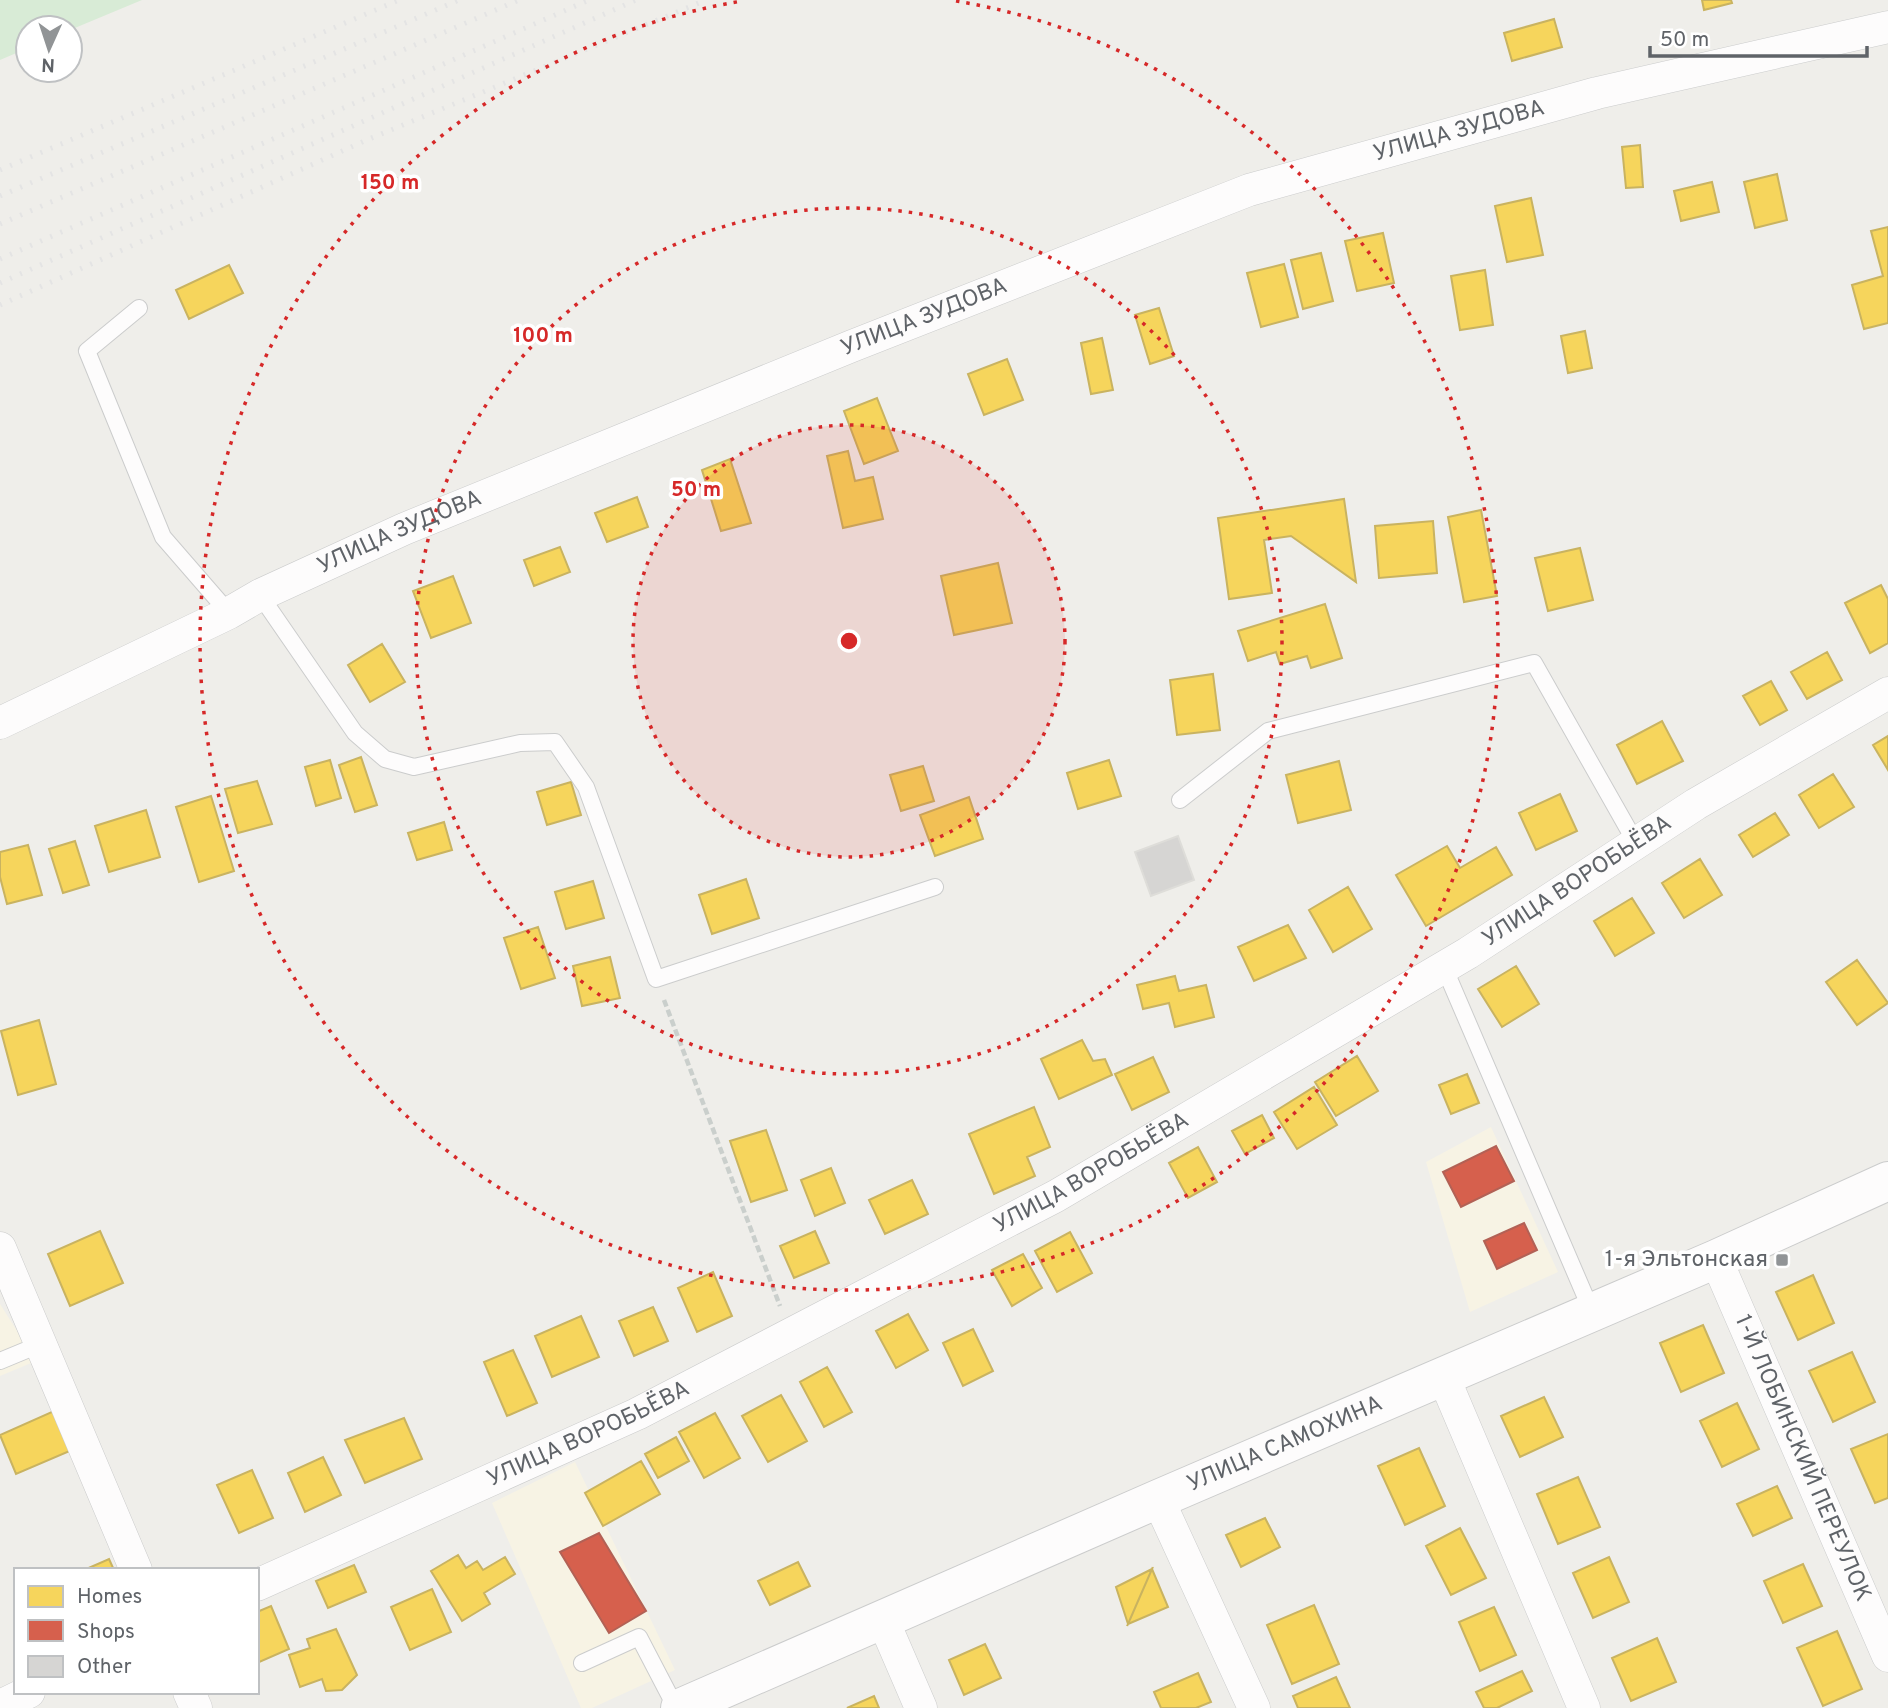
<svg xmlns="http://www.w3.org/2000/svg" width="1888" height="1708" viewBox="0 0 1888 1708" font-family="Overpass,sans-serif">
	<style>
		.commercial { fill: #f7f3e4 }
		.grass { fill: #d8ebd6 }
		.homes { fill: #f6d55c; stroke: #c9b360; stroke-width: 2 }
		.shops { fill: #d6604d; stroke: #b26155; stroke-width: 2 }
		.building { fill: #d6d5d3; stroke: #deddd9; stroke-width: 2 }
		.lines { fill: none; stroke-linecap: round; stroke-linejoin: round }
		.service-casing { stroke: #cbcccc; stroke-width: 18 }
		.minor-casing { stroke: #cbcccc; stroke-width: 33 }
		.tertiary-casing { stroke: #cbcccc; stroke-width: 40 }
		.path { stroke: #cacfcc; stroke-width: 4.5; stroke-dasharray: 7 3.5; stroke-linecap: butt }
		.service { stroke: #fdfcfc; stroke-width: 16 }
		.minor { stroke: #fdfcfc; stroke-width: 32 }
		.tertiary { stroke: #fdfcfc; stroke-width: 38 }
		.rail { stroke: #e4e4e4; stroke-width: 5; stroke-dasharray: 2 9; stroke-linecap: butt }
		.ring { fill: none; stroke: #d62828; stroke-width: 3.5; stroke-dasharray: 3.5 7 }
		.poi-dot { fill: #919496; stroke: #fff; stroke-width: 2.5 }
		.labels { text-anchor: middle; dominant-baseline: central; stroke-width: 7; stroke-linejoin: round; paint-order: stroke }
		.street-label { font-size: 23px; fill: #5f6368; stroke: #fff }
		.poi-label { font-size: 23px; fill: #5f6368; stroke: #fff; text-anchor: end }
		.centre { fill: #d62828; stroke: #fff; stroke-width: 3.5 }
		.ring-label { font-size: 21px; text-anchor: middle; font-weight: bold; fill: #d62828; stroke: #fff; stroke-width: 7; stroke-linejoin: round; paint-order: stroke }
	</style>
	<rect width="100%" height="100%" fill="#efeeea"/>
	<!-- commercial -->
	<path class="commercial" d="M1491,1127L1558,1272L1470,1312L1426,1162Z
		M0,1304L36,1361L0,1376Z
		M575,1462L675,1670L592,1708H581L492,1503Z"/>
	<!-- grass -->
	<path class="grass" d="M0,0H142L70,30V28H28V48L0,60Z"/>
	<!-- homes -->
	<path class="homes" d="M1702,0H1731L1732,3L1704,10Z
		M1554,19L1562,47L1512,61L1504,33Z
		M1640,145L1643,187L1626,188L1622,147Z
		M1777,174L1787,220L1755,228L1744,182Z
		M1712,182L1719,212L1681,221L1674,191Z
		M1531,198L1543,255L1507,262L1495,206Z
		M1888,227V323L1864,329L1852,285L1883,276L1871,231Z
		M1383,233L1394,283L1357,291L1345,241Z
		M1321,253L1333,301L1303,309L1291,260Z
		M1284,264L1298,317L1261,327L1247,273Z
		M229,265L243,293L189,319L176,290Z
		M1485,270L1493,325L1460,330L1451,276Z
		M1159,308L1174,356L1150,364L1135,315Z
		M1585,331L1592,368L1568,373L1561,336Z
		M1102,338L1113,390L1091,394L1081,343Z
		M1007,359L1023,400L984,415L968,374Z
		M877,398L898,451L864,464L844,411Z
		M848,451L855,481L873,477L883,519L843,528L827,456Z
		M730,459L751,523L721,531L702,470Z
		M637,497L648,527L607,542L595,513Z
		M1344,499L1356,582L1291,536L1264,540L1272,593L1229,599L1218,518Z
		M1481,510L1497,596L1464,602L1448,517Z
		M1433,521L1437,573L1379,578L1375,526Z
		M560,547L570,572L534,586L524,560Z
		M1580,548L1593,600L1548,611L1535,558Z
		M998,563L1012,623L954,635L941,576Z
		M453,576L471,623L431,638L413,591Z
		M1881,585L1888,599V643L1870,653L1845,603Z
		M1325,604L1342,658L1311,668L1307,656L1280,664L1276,652L1248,661L1238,631Z
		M382,644L405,682L370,702L348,665Z
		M1827,652L1842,680L1807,699L1791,672Z
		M1213,674L1220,730L1177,735L1170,680Z
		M1771,681L1787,710L1760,725L1743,696Z
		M1662,721L1683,761L1637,784L1617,745Z
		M1888,736V770L1873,745Z
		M361,757L377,805L355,812L339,765Z
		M330,760L341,798L316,806L305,767Z
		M1109,760L1121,796L1078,809L1067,773Z
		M1339,761L1351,810L1298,823L1286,775Z
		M923,766L934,801L901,811L890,775Z
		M1833,774L1854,807L1819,828L1799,795Z
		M257,781L272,824L238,833L225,789Z
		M571,782L581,815L547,825L537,792Z
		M1560,794L1577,831L1536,850L1519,813Z
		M211,796L234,871L199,882L176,807Z
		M969,797L983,839L935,856L920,815Z
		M146,810L160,857L109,872L95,826Z
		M1775,813L1789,835L1753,857L1739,835Z
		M444,822L452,850L417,860L408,833Z
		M75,841L89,885L63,893L49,849Z
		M28,845L42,895L7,904L0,877V852Z
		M1447,846L1460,868L1496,847L1512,875L1426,926L1396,875Z
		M1700,859L1722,895L1684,918L1662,883Z
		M746,879L759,918L712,934L699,895Z
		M593,881L604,918L566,929L555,892Z
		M1348,887L1372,929L1333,952L1309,910Z
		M1632,898L1654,933L1615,956L1594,921Z
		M1288,925L1306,958L1254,981L1238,947Z
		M538,927L555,978L521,989L504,938Z
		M610,957L620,998L582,1006L573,966Z
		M1857,960L1888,1003L1857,1025L1826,982Z
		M1516,966L1539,1004L1502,1027L1478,989Z
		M1175,976L1179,991L1206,985L1214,1017L1175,1027L1169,1003L1143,1009L1137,985Z
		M39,1020L56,1084L18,1095L1,1031Z
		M1082,1040L1093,1061L1105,1059L1112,1075L1059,1099L1041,1059Z
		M1357,1056L1378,1091L1336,1116L1315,1082Z
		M1153,1057L1169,1092L1132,1110L1115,1074Z
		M1467,1074L1479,1103L1451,1114L1439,1085Z
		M1314,1087L1337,1125L1297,1149L1274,1112Z
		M1034,1107L1050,1147L1027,1157L1035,1176L994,1194L969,1134Z
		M1262,1115L1274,1138L1245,1154L1232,1131Z
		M766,1130L787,1190L751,1202L730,1141Z
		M1198,1147L1217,1182L1188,1198L1169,1163Z
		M831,1168L845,1203L815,1216L801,1180Z
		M912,1180L928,1214L885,1234L869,1200Z
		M100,1231L123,1283L70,1306L48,1254Z
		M815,1231L829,1263L794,1278L780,1246Z
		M1070,1232L1092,1273L1057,1292L1035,1251Z
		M1023,1254L1042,1288L1012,1306L992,1270Z
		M713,1272L732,1316L697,1332L678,1288Z
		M1813,1275L1834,1323L1798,1340L1776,1292Z
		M653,1307L668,1341L634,1356L619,1321Z
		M908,1314L928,1350L896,1368L876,1331Z
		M581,1316L599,1357L552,1377L535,1336Z
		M1703,1325L1724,1373L1681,1392L1660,1343Z
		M973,1329L993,1371L963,1386L943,1343Z
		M513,1350L537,1403L507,1416L484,1362Z
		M1852,1352L1875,1402L1833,1422L1809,1371Z
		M827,1367L852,1412L824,1427L800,1382Z
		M781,1395L807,1441L768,1462L742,1416Z
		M1544,1397L1563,1437L1520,1457L1501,1416Z
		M1737,1403L1759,1449L1722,1467L1700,1421Z
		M54,1411L72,1450L16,1474L0,1435Z
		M715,1413L740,1458L704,1478L679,1432Z
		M404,1418L422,1459L365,1483L345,1440Z
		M1888,1434V1498L1875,1503L1851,1449Z
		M676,1437L689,1461L658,1478L645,1454Z
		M1419,1448L1445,1506L1405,1525L1378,1466Z
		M323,1457L341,1495L305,1512L288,1473Z
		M641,1461L660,1494L603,1526L585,1493Z
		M252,1470L273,1518L239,1533L217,1485Z
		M1578,1477L1600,1527L1558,1544L1537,1494Z
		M1777,1486L1792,1518L1753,1536L1737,1504Z
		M1265,1518L1280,1547L1241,1567L1226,1535Z
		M1460,1528L1486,1578L1451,1595L1426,1546Z
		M458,1555L466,1568L477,1561L483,1570L505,1557L515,1574L484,1593L490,1604L462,1621L431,1571Z
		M1609,1557L1629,1602L1593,1618L1573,1573Z
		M109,1559L114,1570H84Z
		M798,1562L810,1586L770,1605L758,1581Z
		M1803,1564L1822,1606L1783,1623L1764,1581Z
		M354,1565L366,1592L328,1608L316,1581Z
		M1152,1569L1168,1607L1128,1624Z
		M1152,1569L1128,1624L1116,1587Z
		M432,1589L451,1632L410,1650L391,1607Z
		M1314,1605L1339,1664L1292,1684L1267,1625Z
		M271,1606L289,1649L257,1663V1612Z
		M1494,1607L1516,1655L1480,1671L1459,1622Z
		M336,1629L357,1675L342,1690L326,1691L322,1679L300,1687L289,1655L310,1648L307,1639Z
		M1837,1631L1862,1689L1823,1706L1797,1648Z
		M1657,1638L1676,1682L1631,1701L1612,1658Z
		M985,1644L1001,1678L964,1695L949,1660Z
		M1522,1671L1532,1691L1497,1708H1484L1476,1692Z
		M1198,1673L1211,1702L1196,1708H1161L1154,1692Z
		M1336,1677L1350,1708H1298L1293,1696Z
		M874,1696L879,1708H847Z"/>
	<!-- shops -->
	<path class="shops" d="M1496,1146L1514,1181L1461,1207L1443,1172Z
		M1524,1223L1537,1250L1497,1269L1484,1241Z
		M599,1533L646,1611L609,1633L560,1552Z"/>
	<!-- building -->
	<path class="building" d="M1178,836L1194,880L1151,896L1135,852Z"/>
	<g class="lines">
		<!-- service casing -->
		<g class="service-casing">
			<path id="service" d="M139,308L87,351L163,537L229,613
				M260,595L355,733L385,759L414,767L520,743L555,742L586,787L656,979L935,887
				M1180,800L1268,731L1534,663L1636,843
				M1444,967L1592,1312
				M0,1361L41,1344
				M582,1663L639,1637L676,1708"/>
		</g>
		<!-- minor casing -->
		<g class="minor-casing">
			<g id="minor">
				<path id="s1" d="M0,723L229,613L260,595L404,529L852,346L1249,190L1597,93L1888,27"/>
				<path d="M0,1248L136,1570"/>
				<path id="s2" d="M1716,1259L1888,1656"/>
				<path d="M1444,1378L1584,1708"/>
				<path d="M1158,1499L1254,1708"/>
				<path id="s3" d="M257,1585L637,1414L1056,1196L1468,953L1696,804L1888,693"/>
				<path d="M883,1620L921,1708"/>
				<path d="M189,1692L196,1708"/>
				<path d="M0,1706L29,1692"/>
			</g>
		</g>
		<!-- tertiary casing -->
		<g class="tertiary-casing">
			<g id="tertiary">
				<path id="s4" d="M680,1708L1158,1499L1716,1259L1888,1181"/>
			</g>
		</g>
		<!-- path -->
		<path class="path" d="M664,1000L780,1306"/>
		<!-- service -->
		<use href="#service" class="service"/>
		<!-- minor -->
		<use href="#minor" class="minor"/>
		<!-- tertiary -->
		<use href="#tertiary" class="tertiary"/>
		<!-- rail -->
		<path class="rail" d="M0,170L399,0
			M0,196L459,0
			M0,224L519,0
			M0,259L589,0
			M0,283L636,0
			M0,305L369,139L706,0"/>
	</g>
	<!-- distance rings -->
	<circle cx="849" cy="641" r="216" fill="#d62828" fill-opacity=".12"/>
	<g class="ring">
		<circle cx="849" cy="641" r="216"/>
		<circle cx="849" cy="641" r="433"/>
		<path d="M956 1A649 649 0 1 1 742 1"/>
	</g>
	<!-- markers -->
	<rect class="poi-dot" x="1775" y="1253" width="14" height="14" rx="3.5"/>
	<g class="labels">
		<!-- street labels -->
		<g class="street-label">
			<text stroke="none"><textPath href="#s1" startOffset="1577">УЛИЦА ЗУДОВА</textPath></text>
			<text stroke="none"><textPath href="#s1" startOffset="1010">УЛИЦА ЗУДОВА</textPath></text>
			<text stroke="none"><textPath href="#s1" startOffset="443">УЛИЦА ЗУДОВА</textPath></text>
			<text stroke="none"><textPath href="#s3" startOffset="1498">УЛИЦА ВОРОБЬЁВА</textPath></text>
			<text stroke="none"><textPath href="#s3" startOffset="931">УЛИЦА ВОРОБЬЁВА</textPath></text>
			<text stroke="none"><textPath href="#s3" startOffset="364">УЛИЦА ВОРОБЬЁВА</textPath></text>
			<text stroke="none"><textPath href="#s4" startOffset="660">УЛИЦА САМОХИНА</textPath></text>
			<text stroke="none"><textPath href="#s2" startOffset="217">1-Й ЛОБИНСКИЙ ПЕРЕУЛОК</textPath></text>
		</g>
		<!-- poi labels -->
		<g class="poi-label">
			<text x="1768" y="1260">1-я Эльтонская</text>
		</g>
	</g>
	<circle cx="849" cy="641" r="10" class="centre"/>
	<g class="ring-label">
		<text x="390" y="189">150 m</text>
		<text x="543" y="342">100 m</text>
		<text x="696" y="496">50 m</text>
	</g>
	<!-- legend -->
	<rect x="14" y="1568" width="245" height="126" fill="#ffffff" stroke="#bfc1c3" stroke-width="2"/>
	<rect x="28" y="1586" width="35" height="21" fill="#f6d55c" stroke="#bfc1c3" stroke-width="2"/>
	<text x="77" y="1603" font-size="21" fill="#5f6368">Homes</text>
	<rect x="28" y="1620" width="35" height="21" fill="#d6604d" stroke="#bfc1c3" stroke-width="2"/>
	<text x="77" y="1638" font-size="21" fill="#5f6368">Shops</text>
	<rect x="28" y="1656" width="35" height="21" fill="#d6d5d3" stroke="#bfc1c3" stroke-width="2"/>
	<text x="77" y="1673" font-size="21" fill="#5f6368">Other</text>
	<!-- north arrow -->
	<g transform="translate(49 49) rotate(183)"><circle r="33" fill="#ffffff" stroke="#bfc1c3" stroke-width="2"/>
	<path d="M0-5L12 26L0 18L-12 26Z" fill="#919496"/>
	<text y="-10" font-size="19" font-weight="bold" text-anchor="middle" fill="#5f6368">N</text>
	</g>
	<!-- scale -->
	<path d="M1650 46v10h217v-10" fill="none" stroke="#5f6368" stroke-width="3.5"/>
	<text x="1660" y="46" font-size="21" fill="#5f6368" stroke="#ffffff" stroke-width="5" paint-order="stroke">50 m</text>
</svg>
